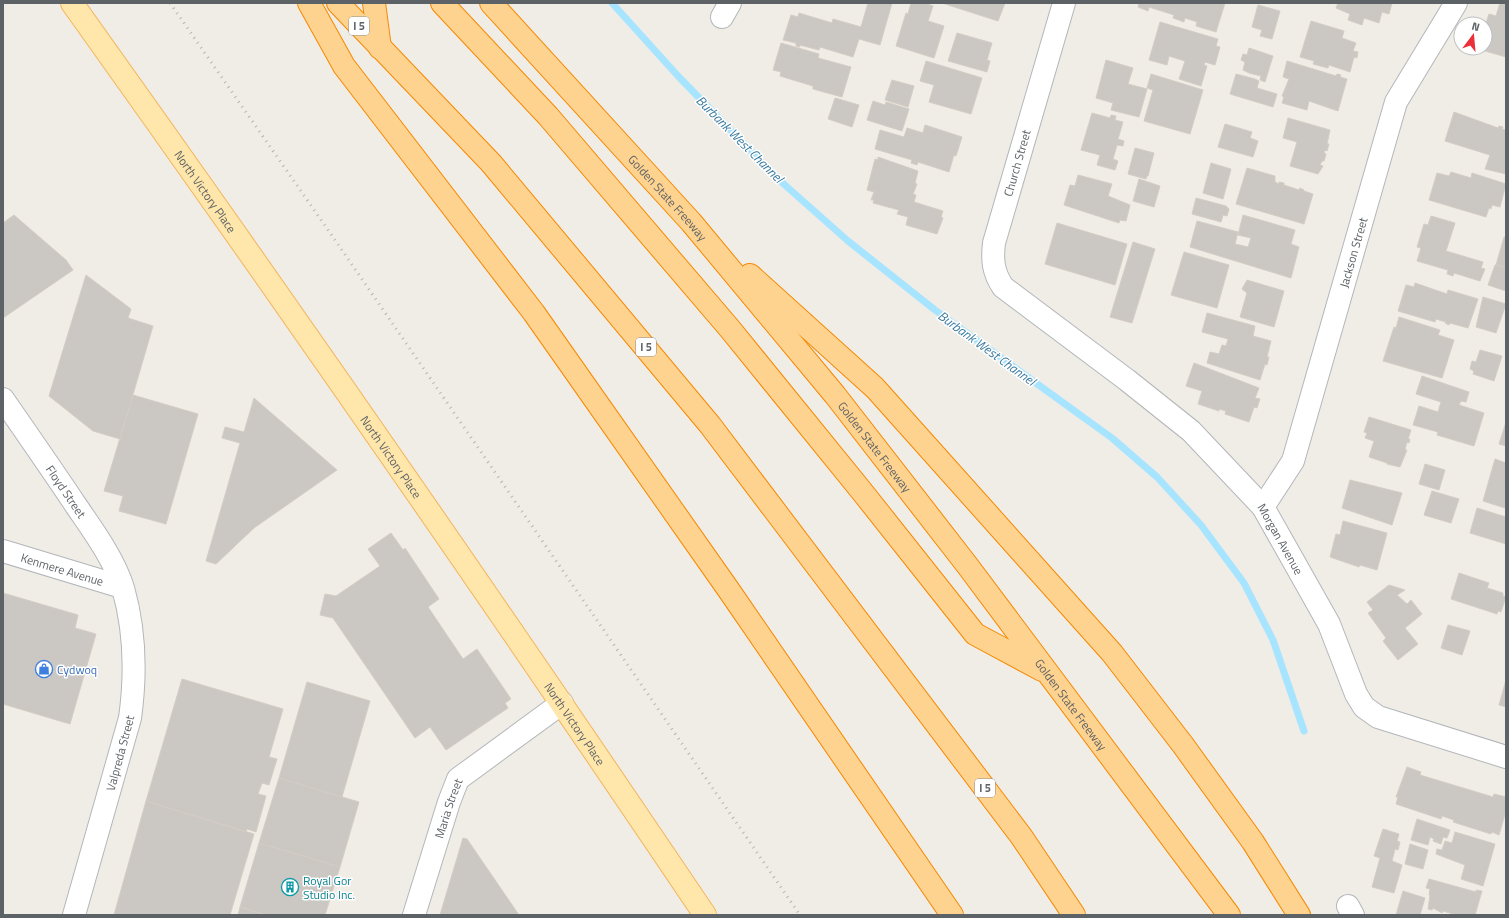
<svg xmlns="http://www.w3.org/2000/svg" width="1509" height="918" viewBox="0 0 1509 918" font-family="'Titillium Web',sans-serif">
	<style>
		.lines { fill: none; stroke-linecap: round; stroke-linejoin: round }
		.stream { stroke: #a6e4ff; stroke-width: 7 }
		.building { fill: #cbc7c3; stroke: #d5cdc4 }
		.minor-casing { stroke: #b3b7ba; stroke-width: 24 }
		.major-casing { stroke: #f3b55c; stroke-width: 24 }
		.highway-casing { stroke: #f58900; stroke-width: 24 }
		.minor { stroke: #fff; stroke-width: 22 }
		.major { stroke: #ffe7ab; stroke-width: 22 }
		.highway { stroke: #fed38f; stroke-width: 22 }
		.rail { stroke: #b4b5b6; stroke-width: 3; stroke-dasharray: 1 5; stroke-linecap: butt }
		.labels { text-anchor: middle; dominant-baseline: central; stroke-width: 3; stroke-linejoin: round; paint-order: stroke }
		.shield { fill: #fff; stroke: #8e9194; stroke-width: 1 }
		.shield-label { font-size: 11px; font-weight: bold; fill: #5d6266 }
		.street-label { font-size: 12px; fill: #5d6266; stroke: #fff }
		.shop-label { font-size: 12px; fill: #366cbe; stroke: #fff; text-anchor: start }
		.culture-label { font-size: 12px; fill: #0d838f; stroke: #fff; text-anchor: start }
		.water-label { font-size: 13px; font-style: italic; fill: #3b7ba1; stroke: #fff }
	</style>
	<rect width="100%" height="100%" fill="#f0ece6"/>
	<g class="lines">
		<!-- stream -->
		<path class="stream" d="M612,3L678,76L777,178L848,241L935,310L1112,438L1157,477L1201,525L1244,583L1273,640L1304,731"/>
	</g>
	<!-- building -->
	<path class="building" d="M868,3H892L880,45L859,39L853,57L820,47L819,50L800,45V47L796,46V43L783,40L791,15L798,17L799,13L832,23L833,19L861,27Z
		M911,3H925L933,6L928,21L944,26L934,58L896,46L906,13L908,14Z
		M942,3H1005L998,21Z
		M1134,3H1225L1216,32L1196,26L1197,22L1185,18L1184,22L1173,18L1174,15L1149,7L1148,11L1138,7L1139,4Z
		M1338,3H1392L1389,14L1382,12L1379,23L1364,18L1362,25L1348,20L1350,14L1336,8Z
		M1500,3H1506V57L1478,49L1485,48V26L1489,14L1496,16Z
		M1258,5L1280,11L1272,39L1260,36L1262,30L1252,27Z
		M1311,21L1344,31L1342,38L1356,43L1353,51L1358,52L1357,58L1354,57L1350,72L1329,65L1328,68L1313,64L1314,61L1300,57Z
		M1160,22L1218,39L1216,46L1220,47L1215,65L1205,62L1204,65L1207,66L1201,86L1179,79L1185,61L1169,56L1167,65L1149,60Z
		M957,33L992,43L987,60L990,61L987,72L948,61Z
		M781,43L819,54L818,58L851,67L842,97L813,89V86L780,76L781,72L773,70Z
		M1249,48L1273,56L1265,82L1260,80L1261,76L1249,73L1243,70L1245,62L1241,60L1243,54L1247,55Z
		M1106,60L1133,68L1128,84L1147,89L1139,117L1111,110L1113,103L1096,98Z
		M926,61L982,78L971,114L929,102L934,85L920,81Z
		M1287,61L1336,76L1337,74L1341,75L1340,77L1347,79L1338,111L1309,101L1307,110L1282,103L1284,97L1282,96L1289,79L1283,77Z
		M1151,74L1203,90L1190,134L1144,121L1153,90L1147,88Z
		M1236,74L1255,79L1259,81L1257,88L1277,94L1273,107L1230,94Z
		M892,80L914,86L908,107L885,100Z
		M835,98L859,105L852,127L828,119Z
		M873,101L885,105L886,102L909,109L902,131L867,120Z
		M1454,112L1498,128L1499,126L1503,127L1502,129L1506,130V174L1485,169L1490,155L1445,141Z
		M1092,113L1110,118L1111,115L1116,116L1115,120L1123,122L1118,139L1124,141L1123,146L1117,145L1113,159L1118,161L1115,170L1097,165L1100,155L1081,150Z
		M1288,118L1330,130L1327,144H1329L1327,151L1325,150L1324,153L1326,154L1324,161H1322L1320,165L1323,166L1318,174L1290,166L1297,142L1283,138Z
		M1225,124L1252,132L1250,138L1258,141L1253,157L1218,147Z
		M925,125L962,137L956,156L954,155L949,172L918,162L917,165L911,163L912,160L875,149L880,130L904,137L907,128L923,133Z
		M1135,148L1154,153L1148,176H1147L1146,179L1128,174Z
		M878,157L918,171L915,183L917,184L913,194L916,195L914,202L943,211L941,217L943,218L937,234L906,225L908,217L897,214L899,210L873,203L874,200H871L874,192L867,190L875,159L878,160Z
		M1211,163L1231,169L1223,199L1203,193Z
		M1247,168L1275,176V182L1279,184V182L1284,183V185L1299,190L1300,188L1304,190V191L1313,194L1304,224L1236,204Z
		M1451,172L1471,178L1472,173L1506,184L1500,207L1492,205L1491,209L1489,208L1486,217L1429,200L1437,173L1449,176Z
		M1078,175L1112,184L1108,196L1130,205L1126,221L1120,220L1119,223L1064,205L1070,185L1075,186Z
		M1139,179L1160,186L1154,207L1133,201Z
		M1196,198L1226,206L1229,209L1227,216L1223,215L1221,222L1192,214Z
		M14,215L66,260L73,270L3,318V223Z
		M1243,215L1295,230L1291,244L1299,247L1291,278L1190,247L1197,221L1238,232L1235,244L1248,247L1251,238L1238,235Z
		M1431,216L1455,223L1446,251L1483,262L1481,268L1485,269L1480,281L1454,273L1453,276L1447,274L1448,270L1417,261L1421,248L1417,247L1424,224L1428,225Z
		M1057,223L1127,244L1115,285L1045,264Z
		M1504,237H1506V268L1496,265Z
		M1133,242L1155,249L1132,323L1110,317Z
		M1184,252L1229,265L1217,308L1171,295Z
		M1495,265L1506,268V291L1488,285Z
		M86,275L131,309L128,318L153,326L120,439L93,431L49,396Z
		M1247,280L1284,291L1274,327L1240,317L1247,293L1242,289Z
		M1415,283L1447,294L1448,290L1478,299L1468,328L1450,323L1449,325L1445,323L1446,322L1436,319L1435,322L1398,311L1406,285L1414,287Z
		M1483,297L1506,304L1496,333L1476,327Z
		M1207,313L1255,326L1253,336L1271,341L1267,357H1269L1267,365L1265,364L1260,380L1207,363L1210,352L1219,354L1222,345L1226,346L1228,339L1202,332Z
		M1399,317L1440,330L1438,335L1454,340L1442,378L1383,361L1394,327L1396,328Z
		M1480,350L1502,356L1494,381L1473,374L1474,371L1470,369L1472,361L1476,362Z
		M1194,363L1259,388L1255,398L1260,399L1257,408L1254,407L1249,422L1225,414L1226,411L1219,409V411L1198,404L1202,391L1186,386Z
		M1422,376L1469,392L1466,402L1461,401L1459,405L1484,413L1474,446L1437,435L1438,432L1413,425L1419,406L1438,412L1441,402L1416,394Z
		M133,395L198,414L166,524L119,511L123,496L104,491Z
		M254,398L337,470L254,528L216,564L206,561L240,443L222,438L225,427L244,432Z
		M1369,417L1411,430L1408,439H1410L1409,443L1407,442L1405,450H1407L1400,467L1387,464V463L1369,457L1374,441L1365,438L1367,433L1364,432Z
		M1506,422V446L1499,444Z
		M1495,459L1506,463L1505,508L1483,501Z
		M1425,464L1445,470L1439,490L1419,484Z
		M1350,480L1402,493L1392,525L1342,508Z
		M1432,491L1459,499L1451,523L1424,515Z
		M1477,508L1506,517V544L1470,533Z
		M1343,521L1387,533L1377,570L1360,565L1359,567L1330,557L1336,534L1340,535Z
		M391,533L403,550L405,548L439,599L428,607L463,659L477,649L511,699L505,703L508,708L446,750L430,727L415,738L333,618L320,615L325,594L336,596L380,566L368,549Z
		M1459,573L1489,583L1487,588L1503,593V596L1506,597L1501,612L1498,611L1497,614L1451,599Z
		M1389,585L1405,590L1397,595L1407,604L1411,600L1422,614L1405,628L1418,644L1398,660L1383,641L1386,638L1368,613L1373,610L1367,602Z
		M3,593L78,615L75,628L96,634L70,724L3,704Z
		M1448,625L1470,631L1462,655L1441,648Z
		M182,679L283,709L269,757L277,759L269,785L262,783L258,794L266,796L256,832L247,829L246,832L146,801Z
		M1506,680V707L1499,705Z
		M307,682L370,701L342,797L279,778Z
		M1407,767L1421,772L1420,775L1493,797L1494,794L1506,797V811L1499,835L1492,832L1491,834L1453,822L1454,820L1442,816L1441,819L1396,804L1398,797H1396Z
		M279,778L359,802L340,867L259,843Z
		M146,801L254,834L230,915H114Z
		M1417,819L1450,830L1447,838L1443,837L1441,844L1433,841L1434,839L1430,837L1428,845L1411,840Z
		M1383,829L1399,834L1397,841L1400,842L1398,850L1395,849L1392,861L1402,865L1394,893L1372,887L1380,858L1374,856Z
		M1455,832L1495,844L1483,886L1461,879L1465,865L1436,854L1437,849L1442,850L1445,841L1452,843Z
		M463,838L467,839L519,915H440Z
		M259,843L340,867L325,915H266L240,907Z
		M1410,844L1428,850L1423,869L1405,864Z
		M1429,879L1476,892V890L1482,891L1475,915H1457L1443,911L1442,913L1433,908L1432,910L1428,909L1430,895H1429L1430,889L1426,888Z
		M1403,891L1425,898L1420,915H1396Z
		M240,907L266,915H238Z"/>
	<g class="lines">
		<!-- minor casing -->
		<g class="minor-casing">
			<g id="minor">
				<path id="s1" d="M1064,3L994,243C992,260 993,272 1003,287L1127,380L1191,431L1263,507L1329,624L1356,694L1364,707L1378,717L1506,757"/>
				<path d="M722,17L730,3"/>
				<path id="s2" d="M3,399C28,435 53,471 77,507C94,532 114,559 123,588C135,630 136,675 130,718L74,915"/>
				<path id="s3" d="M1263,507L1293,461L1396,102L1456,3"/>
				<path id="s4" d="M3,551L122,587"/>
				<path d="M1348,906L1353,915"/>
				<path id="s5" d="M414,915L449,802L458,779L562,703"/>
			</g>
		</g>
		<!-- major casing -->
		<g class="major-casing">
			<g id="major">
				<path id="s6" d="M72,3C287,304 498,608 705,915"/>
			</g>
		</g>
		<!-- highway casing -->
		<g class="highway-casing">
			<g id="highway">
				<path d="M309,3L344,66L534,313L728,589L952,915"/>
				<path d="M338,3L491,163L710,425L1021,836L1074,915"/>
				<path d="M374,3L380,48"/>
				<path d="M442,3L548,116L730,329L864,494L975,634L1042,670"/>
				<path id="s7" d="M491,3L691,222L835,395L967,565L1229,915"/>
				<path d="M750,275L875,388L1112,653L1183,745L1253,842L1299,915"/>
			</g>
		</g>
		<!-- minor -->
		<use href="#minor" class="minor"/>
		<!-- major -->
		<use href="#major" class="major"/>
		<!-- highway -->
		<use href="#highway" class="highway"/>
		<!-- rail -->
		<path class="rail" d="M170,3L335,240L800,915"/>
	</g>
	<!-- icons -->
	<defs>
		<g id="shop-ring" transform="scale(0.9)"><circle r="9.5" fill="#fff" stroke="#3f7fe0" stroke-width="1.5"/><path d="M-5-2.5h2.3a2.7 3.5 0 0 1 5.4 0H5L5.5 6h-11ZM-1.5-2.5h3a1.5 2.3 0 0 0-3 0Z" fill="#3f7fe0"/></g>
		<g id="building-ring" transform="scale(0.9)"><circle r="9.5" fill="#fff" stroke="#0f9aa8" stroke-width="1.5"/><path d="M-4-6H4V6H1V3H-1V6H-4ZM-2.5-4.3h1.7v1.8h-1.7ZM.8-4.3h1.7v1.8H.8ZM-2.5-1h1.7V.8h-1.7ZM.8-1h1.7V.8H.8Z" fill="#0f9aa8"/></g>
	</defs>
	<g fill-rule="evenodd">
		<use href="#shop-ring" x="44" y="669"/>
		<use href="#building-ring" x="290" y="887"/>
	</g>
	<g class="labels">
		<!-- shield labels -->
		<g class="shield">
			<rect x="349" y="17" width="20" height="18" rx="3"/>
			<rect x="636" y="338" width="20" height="18" rx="3"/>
			<rect x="975" y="779" width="20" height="18" rx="3"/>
		</g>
		<g class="shield-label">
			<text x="359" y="26">I 5</text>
			<text x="646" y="347">I 5</text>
			<text x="985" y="788">I 5</text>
		</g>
		<!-- street labels -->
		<g class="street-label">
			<text transform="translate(1017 163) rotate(-74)">Church Street</text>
			<text stroke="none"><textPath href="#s6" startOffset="231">North Victory Place</textPath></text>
			<text stroke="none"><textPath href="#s7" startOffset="263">Golden State Freeway</textPath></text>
			<text stroke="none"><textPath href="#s3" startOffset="272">Jackson Street</textPath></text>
			<text stroke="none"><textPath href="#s7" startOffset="587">Golden State Freeway</textPath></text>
			<text stroke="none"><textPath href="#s6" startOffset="555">North Victory Place</textPath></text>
			<text stroke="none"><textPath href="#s2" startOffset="112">Floyd Street</textPath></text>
			<text stroke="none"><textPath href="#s1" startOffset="674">Morgan Avenue</textPath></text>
			<text stroke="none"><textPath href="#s4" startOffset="62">Kenmere Avenue</textPath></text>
			<text stroke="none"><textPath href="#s7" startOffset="911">Golden State Freeway</textPath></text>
			<text stroke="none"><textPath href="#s6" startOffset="879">North Victory Place</textPath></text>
			<text transform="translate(120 753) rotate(-75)">Valpreda Street</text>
			<text stroke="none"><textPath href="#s5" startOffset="112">Maria Street</textPath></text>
		</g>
		<!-- shop labels -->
		<g class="shop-label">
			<text x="57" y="669">Cydwoq</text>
		</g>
		<!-- culture labels -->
		<g class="culture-label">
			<text x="303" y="880">Royal Gor<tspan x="303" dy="14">Studio Inc.</tspan></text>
		</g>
		<!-- water labels -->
		<g class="water-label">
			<text transform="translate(740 139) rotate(45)">Burbank West Channel</text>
			<text transform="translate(987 348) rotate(36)">Burbank West Channel</text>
		</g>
	</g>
	<!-- border -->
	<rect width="1509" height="918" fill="none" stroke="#5d6266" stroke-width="8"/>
	<!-- north arrow -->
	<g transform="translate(1473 36) rotate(16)"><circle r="19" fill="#ffffff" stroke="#bec0c2"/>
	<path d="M0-3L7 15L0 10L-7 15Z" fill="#eb303a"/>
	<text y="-6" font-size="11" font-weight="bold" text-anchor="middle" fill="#5d6266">N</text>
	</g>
</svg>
